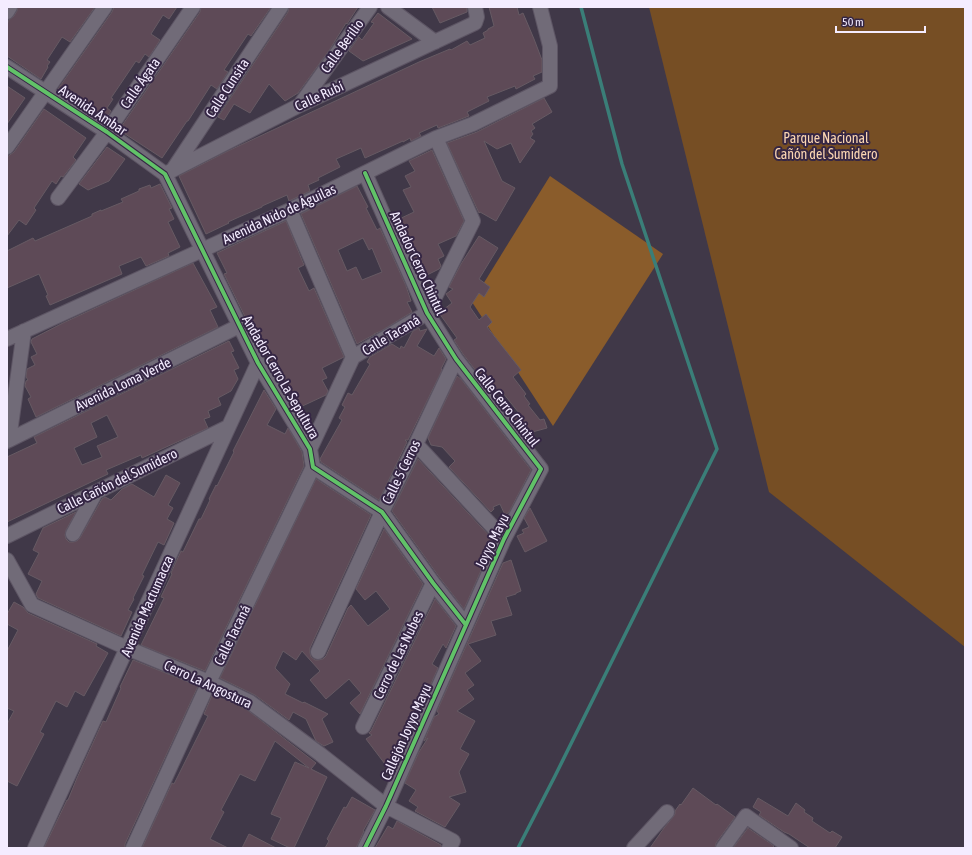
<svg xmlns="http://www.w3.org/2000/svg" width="972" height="855" viewBox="0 0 972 855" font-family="'Asap Condensed',sans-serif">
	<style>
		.green { fill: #764e24 }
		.forest { fill: #8a5c2b }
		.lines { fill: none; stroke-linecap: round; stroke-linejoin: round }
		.stream { stroke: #3a7e78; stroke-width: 3.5 }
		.building { fill: #5e4a57; stroke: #665a63; fill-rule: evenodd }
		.minor-casing { stroke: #5d5564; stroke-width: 16 }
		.minor { stroke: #716b78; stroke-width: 14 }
		.cycleway-casing { stroke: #352644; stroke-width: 6 }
		.cycleway { stroke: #61c268; stroke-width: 4 }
		.labels { text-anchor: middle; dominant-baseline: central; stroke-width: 4; stroke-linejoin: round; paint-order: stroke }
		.street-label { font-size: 14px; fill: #f4ecff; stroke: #352644 }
		.park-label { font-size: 14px; fill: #fbd6b2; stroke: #352644 }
	</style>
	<rect width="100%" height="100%" fill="#403848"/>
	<!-- green -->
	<path class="green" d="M649,7H965V647L769,492Z"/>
	<!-- forest -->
	<path class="forest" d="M550,176L663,254L553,426L472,302Z"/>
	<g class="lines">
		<!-- stream -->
		<path class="stream" d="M518,848L555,776L717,449L622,164L581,7"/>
	</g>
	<!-- building -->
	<path class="building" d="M18,7H95L70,42L62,37L47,60L50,62L47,66L48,67L41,79L7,56V24L9,20L14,16L17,11Z
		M114,7H177L169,19L163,15L151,34L160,40L149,57L145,54L139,63L136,61L111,98L113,99L107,108L111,111L105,120L58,89L112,12Z
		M201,7H271L251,36L248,34L224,70L228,72L217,89L211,85L188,121H187L162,158L119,130L200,12Z
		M289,7H358L347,24L346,23L330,49L298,93L285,101L269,84L250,113L234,104L224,120L218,117L288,12Z
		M432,7H467V12L440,23Z
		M489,7H517L519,15L523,13L534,39L542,60V72L533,76L535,79L516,89L515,86L487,97L489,101L467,112L469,116L438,128L437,125L419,133L421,136L411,141L410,138L403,142V141L365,158L361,148L336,159L340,167L318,178L319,180L308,185L310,191L289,201L287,195L262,206V207L239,217L228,222L229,223L206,234L179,176L228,151L419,62L450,49L451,50L467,41L470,45L485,38L483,33L488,30V29L494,26Z
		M378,13L412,39L363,61L349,51L359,37L362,40L374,23L371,22Z
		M7,86L25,98L7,124Z
		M544,98L552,112L532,124L535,128L531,131L533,134L530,138L535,141L520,163L511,143L497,149L484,141L502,181L515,188L496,221L480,212L479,213L447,143L477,132Z
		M44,109L86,138L73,157L76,160L63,177L61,176L56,184L52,181L34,208L36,210L26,225L19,220L7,236V157L14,152Z
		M107,147L125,159L109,181L88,190L79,184Z
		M432,150L464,221L456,236L438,244L444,256L438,259L441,266L439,269L421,278L395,221L414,212L403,190L411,187L405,176L415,171L409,161Z
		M160,184L172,208L169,209L174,219L168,222L180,247L168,253L169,256L146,266L141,257L119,266L122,274L50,305L46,296L48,295L39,274L7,288V251L33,238L35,241L92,216V214L101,210V211L123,202L121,199L139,191V189L150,185L151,188Z
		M357,186L368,207L366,208L377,230L380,228L406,286L411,301L407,302L412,312L381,331L374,334H375L364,340L357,344L301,214ZM363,238L369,250L372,248L382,272L362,280L356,267L347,271L338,250Z
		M286,221L304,265L298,268L309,291L314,288L344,357L322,368L327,378L322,380L328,391L326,395L296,409L275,374H276L265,351L263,352L253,331H252L224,274L227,273L217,253Z
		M479,236L498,248L479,279L490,287L484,297L479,293L470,307L479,320L486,314L492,322L487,327L521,370L513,377L526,394L524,396L530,404L528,405L540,420L544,419L547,428L525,434L513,419L519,413L499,388L493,393L463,354L454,340L457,338L439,313L452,303L446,294L453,289L449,287L461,264Z
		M193,263L217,307L210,310L218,327L36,417L28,399L31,397L25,386L26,381L28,380L26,377L27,369L35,365L31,357L37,354L31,342L32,339L63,323Z
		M419,328L420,331L427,329L417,346L434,356L439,348L446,359L441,369L442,370L408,440H405L407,442L379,500L321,462L320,459L342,420L339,418L345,407L342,405L348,393L352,395L370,364L367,362L370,357L392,344L400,349L401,346L404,348L413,331Z
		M229,341L234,351L231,352L239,368L234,370L238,379L231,391L218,398L221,405L208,411L210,417L204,419L208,428L142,458L141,455L106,470L108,474L7,522V457L37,443L34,437ZM107,415L118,437L97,446L102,457L82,465L74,448L97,437L91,423Z
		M457,376L461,379L531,470L509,512L505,515L500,504L493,507L494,509L491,512L449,467L455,461L442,447L431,445L428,438Z
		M264,390L276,409L267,425L285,434L288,428L302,452L304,466L205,671L141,645L164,598L161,597L172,574L171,573L181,551L183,552L199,519H201L210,500L209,499L216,485L217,486L234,452L233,451Z
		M418,459L494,541L464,609L440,578L392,511Z
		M166,475L180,483L168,505L173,508L167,519L174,523L164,545L158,542L142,575L144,576L133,598L134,599L128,610L132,612L121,636L38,598L36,594L42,581L28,574L39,553L33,550L43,528L76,512L66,530L65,535L66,539L69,542H73L77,541L80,538L102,499L105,497L111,500L122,489L132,484L154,497Z
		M316,479L371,515L310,648V653L311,657L315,660H318L323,659L326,656L348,608L351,605L368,626L390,609L376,591L365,600L356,589L384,529L423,584L360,714L350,703L361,693L349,679L326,699L310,680L320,671L302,651L296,660L283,651L275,668L290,684L285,694L303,703L304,702L328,714L322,719L333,742L324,746L316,741L306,719L293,712L289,720L255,695L220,678Z
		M530,508L547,541L525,552L517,536L524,533L522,530L529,527L524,518Z
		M511,560L521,591L516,593V594L506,597L512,615L491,621L496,635L468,644L481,661L465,673L474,685L467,690L474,699L457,711L475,721L460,749L469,754L459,772L466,792L449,797L460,804L445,827L415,811L418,807L409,801L416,790L405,783L419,752L428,738L424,741L434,717L439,714L437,711L503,563Z
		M435,599L456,626L446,648L443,644L432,664L438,668L426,695L396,746L407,738L396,762L388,768L366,739L372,735L369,733L371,731Z
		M14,602L23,607L28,613L97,644L96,646L108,653L84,696L75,691L67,707L56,701L40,732L44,734L17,786L7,781V724L14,711L7,708V651L18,630L7,624V614Z
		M133,660L198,686L125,844V848H44L67,800H68L77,778L103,721L106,722L121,688L120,687Z
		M213,693L246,709L316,763L311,769L327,777L294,848H290L271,839L281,818L271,814L295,762L309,768L275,741L255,781L240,774L221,810L224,812L210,839L228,848H142L172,783L174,784L208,716L204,714Z
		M693,788L716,805L717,804L735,817L716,843L715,848H650L664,828L673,817L675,814V811L680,804L681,805Z
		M352,797L375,810L363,831H364L357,846L356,848H325L329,841L327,839L344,807L346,808Z
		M758,798L788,816L796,803L805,810L804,812L813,818L812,821L830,833L832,831L842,837L835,848H810L789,834L784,832L759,815L761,812L753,807Z
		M397,821L441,845V848H375L388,826L393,829Z
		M748,828L774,846L772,848H733Z
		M249,834L276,848H242Z"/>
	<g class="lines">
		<!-- minor casing -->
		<g class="minor-casing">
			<path id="minor" d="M388,7L435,42
				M7,12L10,7
				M7,67L107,132L165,174L258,363L310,449L313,467L382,512L433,583L466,625
				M300,105L370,7
				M7,147L105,7
				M174,168L281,7
				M365,173L427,313L456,359L541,469L504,539L386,806L365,848
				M165,174L300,105L475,23L477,17L475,7
				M58,198L107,132L193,7
				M290,210L353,357
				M7,339L290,210L436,138L473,124L550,86V46L540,7
				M9,440L24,331
				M7,441L239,326
				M416,444L504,539
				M310,449L353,357L427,313L473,221L436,138
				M73,534L96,492
				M7,536L228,427
				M7,560L32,605L127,648L209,682L250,702L320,754L386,806L453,841L449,848
				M318,652L382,512L416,444L456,359
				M363,727L433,583
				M35,848L258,363
				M133,848L209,682L313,467
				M634,848L667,812
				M723,848L746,816L791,848"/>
		</g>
		<!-- minor -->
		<use href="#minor" class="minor"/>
		<!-- cycleway casing -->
		<g class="cycleway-casing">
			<path id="cycleway" d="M7,67L107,132L165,174L258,363L310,449L313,467L382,512L433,583L466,625
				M365,173L427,313L456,359L541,469L504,539L386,806L365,848"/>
		</g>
		<!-- cycleway -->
		<use href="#cycleway" class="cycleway"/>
	</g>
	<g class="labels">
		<!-- street labels -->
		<g class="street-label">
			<text transform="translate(342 46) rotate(-54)">Calle Berilio</text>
			<text transform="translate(140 83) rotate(-55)">Calle Ágata</text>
			<text transform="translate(227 88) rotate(-57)">Calle Cunsita</text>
			<text transform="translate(319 96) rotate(-25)">Calle Rubí</text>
			<text transform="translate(93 110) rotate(34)">Avenida Ámbar</text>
			<text transform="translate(279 214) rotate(-25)">Avenida Nido de Águilas</text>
			<text transform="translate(418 263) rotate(65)">Andador Cerro Chintul</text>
			<text transform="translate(391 335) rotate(-31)">Calle Tacaná</text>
			<text transform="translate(281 377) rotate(60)">Andador Cerro La Sepultura</text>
			<text transform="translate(123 384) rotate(-26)">Avenida Loma Verde</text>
			<text transform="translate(507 407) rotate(52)">Calle Cerro Chintul</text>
			<text transform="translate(401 472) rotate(-64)">Calle 5 Cerros</text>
			<text transform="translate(117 481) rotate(-26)">Calle Cañón del Sumidero</text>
			<text transform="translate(492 541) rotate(-64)">Joyyo Mayu</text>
			<text transform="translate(147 606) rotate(-66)">Avenida Mactumacza</text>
			<text transform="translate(232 635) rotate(-64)">Calle Tacaná</text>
			<text transform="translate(398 655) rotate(-64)">Cerro de Las Nubes</text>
			<text transform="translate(208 684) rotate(25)">Cerro La Angostura</text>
			<text transform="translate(406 732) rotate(-66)">Callejón Joyyo Mayu</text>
		</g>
		<!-- park labels -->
		<g class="park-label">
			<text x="826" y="138">Parque Nacional<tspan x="826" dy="16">Cañón del Sumidero</tspan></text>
		</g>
	</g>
	<!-- border -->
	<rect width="972" height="855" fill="none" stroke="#f4ecff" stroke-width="16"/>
	<!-- scale -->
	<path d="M836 26v6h89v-6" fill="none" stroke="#f4ecff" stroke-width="2"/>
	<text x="842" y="26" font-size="12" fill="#f4ecff" stroke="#352644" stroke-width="3" paint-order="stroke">50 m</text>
</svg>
